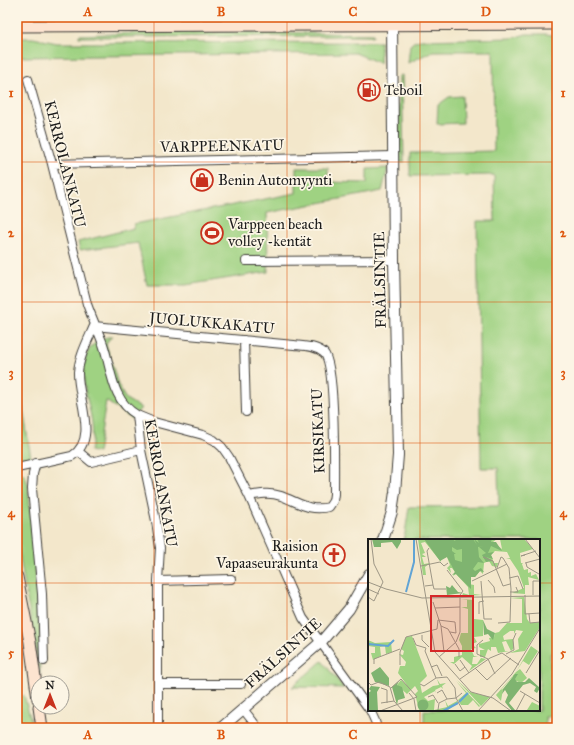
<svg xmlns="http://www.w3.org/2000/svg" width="574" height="745" viewBox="0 0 574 745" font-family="'IM FELL Great Primer',serif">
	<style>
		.green { fill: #9fd282; stroke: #5e774f }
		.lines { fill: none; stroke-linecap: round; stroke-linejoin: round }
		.minor-casing { stroke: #3c3a36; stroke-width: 10 }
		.tertiary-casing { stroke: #3c3a36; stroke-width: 12 }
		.secondary-casing { stroke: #3c3a36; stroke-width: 13 }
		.minor { stroke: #fff; stroke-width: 8 }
		.tertiary { stroke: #fff; stroke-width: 10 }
		.secondary { stroke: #fde4d0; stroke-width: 11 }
		.grid { fill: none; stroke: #de560d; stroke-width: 1; stroke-opacity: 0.55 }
		.labels { text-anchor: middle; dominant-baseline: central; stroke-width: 3.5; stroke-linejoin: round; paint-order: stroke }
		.poi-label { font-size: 15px; fill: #1c1c1c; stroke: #fcf5e5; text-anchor: start }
		.street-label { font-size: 15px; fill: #1c1c1c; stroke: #fcf5e5 }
		.inset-river { fill: none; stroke: #61a4d5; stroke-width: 2 }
		.inset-road { fill: none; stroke: #9d9685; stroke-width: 1 }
		.view { fill: #d62828; fill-opacity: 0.15; stroke: #d62828; stroke-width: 2 }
		.inset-edge { fill: none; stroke: #1c1c1c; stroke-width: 2 }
		.neatline { fill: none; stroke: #de560d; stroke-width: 1.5 }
		.grid-label { font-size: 13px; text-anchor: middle; font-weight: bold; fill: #de560d }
	</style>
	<rect width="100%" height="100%" fill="#fcf5e5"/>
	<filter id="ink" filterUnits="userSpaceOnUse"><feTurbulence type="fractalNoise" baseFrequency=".025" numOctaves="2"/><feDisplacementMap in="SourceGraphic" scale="8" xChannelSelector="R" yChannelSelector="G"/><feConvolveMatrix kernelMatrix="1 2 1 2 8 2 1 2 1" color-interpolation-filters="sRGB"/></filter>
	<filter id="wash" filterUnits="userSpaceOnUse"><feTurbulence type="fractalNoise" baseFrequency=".012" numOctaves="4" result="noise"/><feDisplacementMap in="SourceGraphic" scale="16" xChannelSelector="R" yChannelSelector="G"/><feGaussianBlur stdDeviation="0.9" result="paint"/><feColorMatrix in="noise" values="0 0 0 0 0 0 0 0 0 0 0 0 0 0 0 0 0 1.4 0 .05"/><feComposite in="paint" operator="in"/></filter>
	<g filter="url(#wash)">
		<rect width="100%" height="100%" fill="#f3e7cb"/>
		<!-- green -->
		<path class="green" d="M116,17H297L278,20L103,21V18Z
			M203,31L373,34V36L79,37V35Z
			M526,34H546L557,36V651L550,654L551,677L557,683V716L545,717L546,728H424V710H539V540H404L409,507L499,506L498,468H481L477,221H495L494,175L410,176V153L494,151L493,51H433L408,63L410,45L415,41L421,40L513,38Z
			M17,38H33L57,43L381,42L380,63L355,53L17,57Z
			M402,75L404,162H399V76Z
			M462,96L463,123L437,124L438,105L449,97Z
			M296,168H328V182L367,183V169L388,168L382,191L267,213L268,272L186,285H147L138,243L80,250L78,242L134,228V224L296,193Z
			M113,336L109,339L106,344L118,385L124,396L126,399L141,408L132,419L106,401L98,453L90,451C93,442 93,433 92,423C89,398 70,356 101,339C105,337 110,337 113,336Z
			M17,371L31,458L17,462Z
			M22,473L25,476L28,484L40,627V675L17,540V475Z
			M322,661L344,688L292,687Z
			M24,695L32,724L33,728H17V701Z"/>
	</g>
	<g filter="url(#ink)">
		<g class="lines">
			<!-- minor casing -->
			<g class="minor-casing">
				<path id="minor" d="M28,79L52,164L87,304C92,318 98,331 103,344C112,370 111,400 137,415L141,450L156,521L160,548L158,581V728
					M52,164L393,156
					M246,261L394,260
					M244,340L246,412
					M137,415L154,422L203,435L214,440L222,447L229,457L249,496L303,618L369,709
					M79,452L91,462L141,450
					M36,463L33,474L32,489L42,594L44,661
					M17,468L72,456C99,439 77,398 78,372C79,357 88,340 94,326L294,345C304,346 316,346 324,353C336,365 334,472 334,494L333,501L329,507C309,512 298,502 281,496C270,492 259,494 249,496
					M158,581L231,579
					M158,684H241
					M243,709L258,728
					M370,710L375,721L377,728"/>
			</g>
			<!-- tertiary casing -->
			<g class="tertiary-casing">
				<path id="tertiary" d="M383,540L392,512L395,492L398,455L394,260L392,17
					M221,728L321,642L349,609L369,574"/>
			</g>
			<!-- secondary casing -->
			<g class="secondary-casing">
				<path id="secondary" d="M17,26L557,24
					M17,577L30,642L38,699
					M39,707L42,728"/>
			</g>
			<!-- minor -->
			<use href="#minor" class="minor"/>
			<!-- tertiary -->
			<use href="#tertiary" class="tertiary"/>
			<!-- secondary -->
			<use href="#secondary" class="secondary"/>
		</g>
	</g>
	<!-- grid -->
	<path class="grid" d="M154,17V728M287,17V728M420,17V540M17,162H557M17,302H557M17,443H557M17,583H369M539,583H557M420,710V728"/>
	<!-- icons -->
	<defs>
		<g id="fuel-ring" transform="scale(1.15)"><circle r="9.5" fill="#fcf5e5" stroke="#c8321e" stroke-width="1.5"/><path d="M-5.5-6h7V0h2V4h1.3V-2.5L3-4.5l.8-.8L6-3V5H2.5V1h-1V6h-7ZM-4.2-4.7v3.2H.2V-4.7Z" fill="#c8321e"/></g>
		<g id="shop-ring" transform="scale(1.15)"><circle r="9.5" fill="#fcf5e5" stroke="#c8321e" stroke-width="1.5"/><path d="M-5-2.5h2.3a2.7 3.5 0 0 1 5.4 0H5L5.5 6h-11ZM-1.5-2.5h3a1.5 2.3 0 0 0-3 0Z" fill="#c8321e"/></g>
		<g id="stadium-ring" transform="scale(1.15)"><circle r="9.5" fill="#fcf5e5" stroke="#c8321e" stroke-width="1.5"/><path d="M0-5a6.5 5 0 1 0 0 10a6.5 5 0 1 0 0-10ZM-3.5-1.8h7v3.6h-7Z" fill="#c8321e"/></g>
		<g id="church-ring" transform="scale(1.15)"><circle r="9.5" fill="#fcf5e5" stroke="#c8321e" stroke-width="1.5"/><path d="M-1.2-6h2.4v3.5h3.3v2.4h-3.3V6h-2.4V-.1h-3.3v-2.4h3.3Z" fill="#c8321e"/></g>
	</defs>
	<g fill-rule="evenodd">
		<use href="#fuel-ring" x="369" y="90"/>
		<use href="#shop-ring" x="202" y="180"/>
		<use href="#stadium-ring" x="212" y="233"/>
		<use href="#church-ring" x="334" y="555"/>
	</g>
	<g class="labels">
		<!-- poi labels -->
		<g class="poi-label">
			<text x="384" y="90">Teboil</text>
			<text x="218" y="180">Benin Automyynti</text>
			<text x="228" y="224">Varppeen beach<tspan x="228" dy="17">volley -kentät</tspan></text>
			<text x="318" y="546" text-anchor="end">Raision<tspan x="318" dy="17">Vapaaseurakunta</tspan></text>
		</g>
		<!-- street labels -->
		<g class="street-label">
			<text transform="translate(222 146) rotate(-1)">VARPPEENKATU</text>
			<text transform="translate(65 164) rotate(76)">KERROLANKATU</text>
			<text transform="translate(380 280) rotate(-91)">FRÄLSINTIE</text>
			<text transform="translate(212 323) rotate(5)">JUOLUKKAKATU</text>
			<text transform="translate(318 431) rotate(-92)">KIRSIKATU</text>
			<text transform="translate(161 483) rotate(80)">KERROLANKATU</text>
			<text transform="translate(283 653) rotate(-42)">FRÄLSINTIE</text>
		</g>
	</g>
	<!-- overview -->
	<g transform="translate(368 539)">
		<rect width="172" height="172" fill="#f3e7cb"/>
		<path d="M50,0H129L125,3L134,10L132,0H156L165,10L152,14L153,24H155L154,25L156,31L160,30V34L163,33V37L168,35L171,41L160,38L161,46H157V55L144,54L156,49L150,32L142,20H138L142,19L139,13L127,12L123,16L126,24H130L129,28L124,27L121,22L116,24L115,35L112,32L107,38H103L101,45L106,46V55L114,56L94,57L95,54L101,56L100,48L88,35L85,37L87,33L84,29H82L83,34L79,29L82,26L79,18L73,19V23L57,3L53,4L57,14L54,15L58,18H54L56,25L62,24L57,28L58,36H55ZM156,58L159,80L162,84L172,83V88L157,112L142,114L151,110L150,100L155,92L148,91L146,95V92H142L135,97L136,101L145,100L146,109L143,112L138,102L134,103L137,112H141L130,114L128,108H123V112L120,110L117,118H112V111H117L111,108V105L122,102L121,99L126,98L127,94L131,93L139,84H154V60L142,59ZM93,60L106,61V80L115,81V97L106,98L109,103L104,105L108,109L103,110L106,117L110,118H105L104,125H109L113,119L118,120L101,132L104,127L94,118L86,125L82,123H86V118L94,116V112L91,111H94V107L91,101L93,94H100V70L93,68H99V61ZM44,97L59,137L52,144L54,154L65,147L71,146L69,140L72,145L78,144L74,147L75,150L73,148L67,151L68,154L67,152L56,158L60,162L67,160L66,171L79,168L77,161L80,167L89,162L90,164L80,171H51L47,155L50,152L47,147L39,155L29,146L33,141L39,146L30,134L32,127H37L38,123L31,115L35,116L36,112L33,110L38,98ZM0,101L7,104L23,103L24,113L18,115L17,107L12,108L13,117L5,121L3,114H7V108L0,107ZM163,107L170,112L161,126L155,122L148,133L152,130L159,139L153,144L146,141L145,137L133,151L135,150L133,162L128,156L148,133ZM89,141L102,153L122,158L113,167ZM88,142L112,167L111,168L105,161L100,166H93L90,161L98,154ZM164,163L172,167V172H155L159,171Z" fill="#9fd282"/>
		<path d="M4,0H33V3L29,10L24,3L13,4V8H6ZM56,0H84L86,3L84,0L87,2L88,0H105L109,6L106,0L111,4L109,0H124L123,3H128L134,12L123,7L120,14L126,13L123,16L125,20L118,18L125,22L118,23L114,16L118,14L111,8L116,7L110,8L111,18L116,24L110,23L105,30L107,32L113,29L116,33L112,32L107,38H103V50L88,35L84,36L87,33L79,18L72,22ZM84,8L89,11L94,10V23L87,21L86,15H88L84,12ZM84,46L90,53L95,54L79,56L78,47L82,49ZM115,81L119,90L127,94L125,101L120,95L116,96ZM12,128L21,139V147L7,143L3,134ZM147,135H150L147,140L149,143H157L161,139L172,149L169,154L166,152L168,148L162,144L155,146L141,164L147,171L144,172L137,163L140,156L137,151L134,155L135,150ZM31,142L29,146L34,148L37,159L30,161L29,166L24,148ZM3,147L12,148L9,153L10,172H0V154L3,152L1,150ZM49.5 166a5.5 5.5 0 1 1 11 0a5.5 5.5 0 1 1-11 0Z" fill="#7fb470" fill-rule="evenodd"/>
		<path class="inset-river" d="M38,53L46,23V1M0,105L20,107L26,101M91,163L100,154M75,172L90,164"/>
		<path class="inset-road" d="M48,0L67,113L103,153L125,159M157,0L172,19M157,16L153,17L168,12M115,18L125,22L135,47L142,45M157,24L172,20M158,24L159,28L171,35M53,27L72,23L76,27L80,24M129,29L133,18L135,19L141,29L143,50L142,83L130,84M141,39L150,37L155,50M120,41L126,48L127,54M104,42L139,25M113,42L116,80H124M0,43L18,50L54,59L172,57M65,46L66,50H78M57,47L65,46L59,12L61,9M0,50L11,55M142,53H150L148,48M157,56V75L172,74M165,56V42H172M0,58L6,62L15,43L6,25L3,0M65,63L73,87L76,113M67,69L92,68M111,75V63L116,62M161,75L162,84L172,83M73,87L80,90L91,110V118M54,96V101L61,108M45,99L48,106L58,109L57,112L68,139M115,101L109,106V115L120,120L127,135M138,115L146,111L145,101L148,94M71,118L88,103L92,93V56L95,52L79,31M92,121L101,134M6,125V120L32,110M87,125L92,132L97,128M32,126V113L38,98L69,90L70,81L87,83L88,94L82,93M63,128L69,126L74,137M107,129L119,141L143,119M158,134L172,111M92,140L122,119L134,114L151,126M0,143L3,146L11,143L22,148L26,162L35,172M52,145L56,147L68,139L79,138L87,149L88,159L95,172M13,149L19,151V164M23,149L33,140M152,152L172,164M41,154L46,160L48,172M69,154L74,151L79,160M60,158L65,156L70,164M125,159L143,172M13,164L26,162M70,171L71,164L79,160L88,159L94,154M12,172L49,158L33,140M110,172L144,135L172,89M148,172L157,155"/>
		<path class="view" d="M63,57H105V112H63Z"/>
		<rect width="172" height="172" class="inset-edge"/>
	</g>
	<!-- margin -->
	<rect width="574" height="745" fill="none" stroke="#fcf5e5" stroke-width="44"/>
	<!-- north arrow -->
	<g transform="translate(50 695)"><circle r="19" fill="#fcf5e5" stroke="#a29e95"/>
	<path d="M0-3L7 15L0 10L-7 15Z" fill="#c8321e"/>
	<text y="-6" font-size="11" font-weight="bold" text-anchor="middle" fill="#1c1c1c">N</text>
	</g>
	<rect x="22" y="22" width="530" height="701" class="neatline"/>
	<g class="grid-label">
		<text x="88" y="16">A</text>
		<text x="221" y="16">B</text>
		<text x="353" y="16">C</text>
		<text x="486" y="16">D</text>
		<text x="11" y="97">1</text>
		<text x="563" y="97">1</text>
		<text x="11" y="237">2</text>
		<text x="563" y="237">2</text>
		<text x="11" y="377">3</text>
		<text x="563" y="377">3</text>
		<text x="11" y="517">4</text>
		<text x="563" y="517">4</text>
		<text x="11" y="657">5</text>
		<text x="563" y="657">5</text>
		<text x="88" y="739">A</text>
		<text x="221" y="739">B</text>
		<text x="353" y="739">C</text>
		<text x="486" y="739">D</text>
	</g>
</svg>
